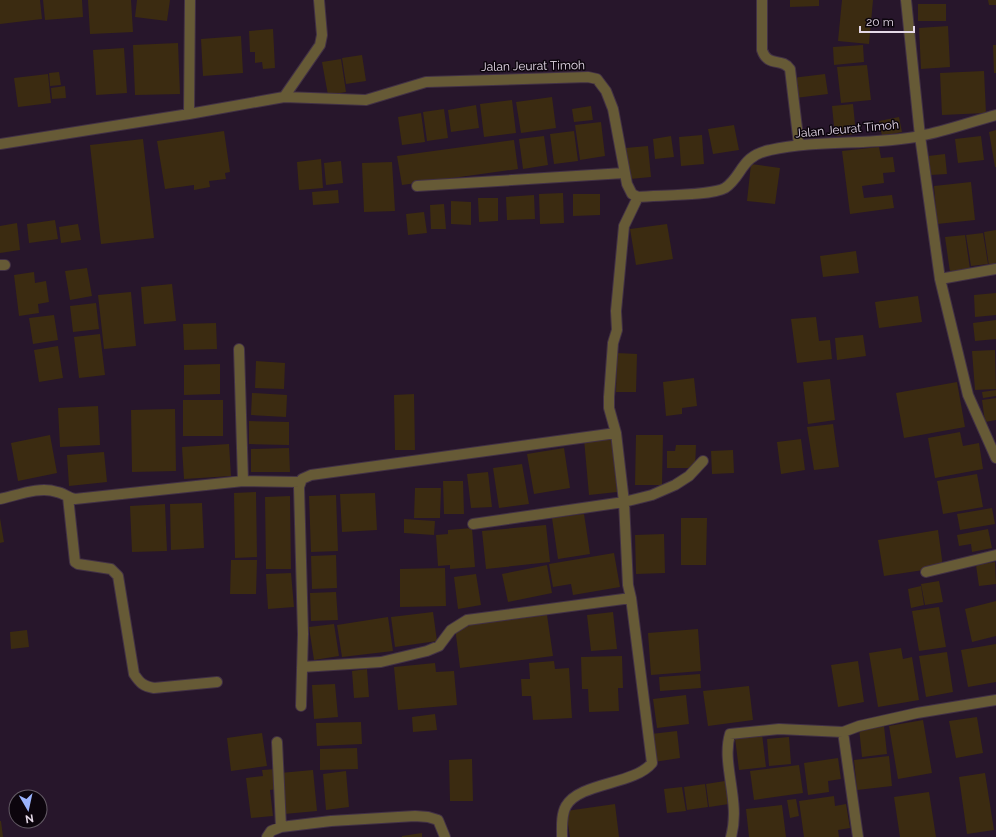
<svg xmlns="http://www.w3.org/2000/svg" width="996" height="837" viewBox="0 0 996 837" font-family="Raleway,sans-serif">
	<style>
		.building { fill: #3b2b11 }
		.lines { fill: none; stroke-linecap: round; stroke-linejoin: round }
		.street-casing { stroke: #423145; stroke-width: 12 }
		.street { stroke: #665a36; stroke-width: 10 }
		.labels { text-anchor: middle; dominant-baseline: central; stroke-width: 3; stroke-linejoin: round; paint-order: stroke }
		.street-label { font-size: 12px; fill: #e5d9e8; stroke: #0c050d }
	</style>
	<rect width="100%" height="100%" fill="#27162b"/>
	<!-- building -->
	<path class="building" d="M0,0H40L42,19L0,24Z
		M43,0H82L83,17L45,20Z
		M88,0H131L133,32L90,34Z
		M137,0H170L167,21L135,17Z
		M790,0H819V6L790,7Z
		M842,0H873L869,44L838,41Z
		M988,0H996V5H989Z
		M918,4H946V21H918Z
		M948,26L950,67L921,69L919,28Z
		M273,29L275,68L263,69L262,62L255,63V52H250L249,31Z
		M241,36L243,73L203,76L201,39Z
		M178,43L180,94L135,95L133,45Z
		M863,45L864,62L834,65L833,47Z
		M993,45H996V73H994Z
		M124,48L127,93L96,95L93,50Z
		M362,55L366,81L346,84L342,58Z
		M341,59L346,92L328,95L322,62Z
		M867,65L871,100L841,103L837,67Z
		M984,71L986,113L942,115L940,73Z
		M59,72L61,85L50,86L49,73Z
		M48,74L51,103L18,107L14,78Z
		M825,74L828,94L795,98L792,78Z
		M65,86L66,98L52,99L51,88Z
		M552,97L556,128L521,133L516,102Z
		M512,100L516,133L484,137L480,104Z
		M853,104L856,134L835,136L832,106Z
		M476,105L479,128L451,132L448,110Z
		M591,106L593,120L574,122L572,109Z
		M444,109L448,138L427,141L423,112Z
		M421,113L425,142L402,145L398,117Z
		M899,117L902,132L882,136L879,121Z
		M601,122L605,156L580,160L575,125Z
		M734,125L739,150L713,154L708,129Z
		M996,130V167H995L989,132Z
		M224,131L230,172L225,173L226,179L209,181L210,187L194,190V185L165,189L157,141Z
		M574,131L578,161L554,164L550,134Z
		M702,135L704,164L681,166L679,137Z
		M544,136L548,165L523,169L519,139Z
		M671,136L674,157L655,159L653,139Z
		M981,136L984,160L958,163L955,139Z
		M143,139L154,238L101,244L90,145Z
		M514,140L518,169L402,185L397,156Z
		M648,146L651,177L630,179L626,148Z
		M879,147L881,158L893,157L895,172L883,173L884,183L862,186L864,198L892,195L894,208L850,214L842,151Z
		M945,154L947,174L930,175L928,156Z
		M321,159L323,188L299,190L297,162Z
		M341,161L343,183L326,185L324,163Z
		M392,162L395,211L364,212L362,163Z
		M751,164L780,168L775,204L747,201Z
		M971,182L975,220L937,224L934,186Z
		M338,190L339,203L313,205L312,192Z
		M563,193L564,223L540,224L539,194Z
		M573,194H600V215L573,216Z
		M534,195L535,219L507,220L506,197Z
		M478,198H498V221L479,222Z
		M451,201L471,202V225L451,224Z
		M444,204L446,229H431L430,205Z
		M424,212L427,233L408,235L406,214Z
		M55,220L58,239L29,243L27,224Z
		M17,223L20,250L0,253V226Z
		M78,224L81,240L61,243L59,227Z
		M667,224L673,259L636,265L630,229Z
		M996,230V265L989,266L984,232Z
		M983,233L988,264L971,266L966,235Z
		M965,235L970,269L950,272L945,237Z
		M856,251L859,273L823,277L820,256Z
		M87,268L92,296L70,300L65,271Z
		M34,272L35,283L46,281L49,302L38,304L39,313L19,316L14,275Z
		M172,284L176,321L144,324L141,287Z
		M131,292L136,346L104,349L98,295Z
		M996,293V315L975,317L974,295Z
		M918,296L922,322L879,328L875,302Z
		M96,303L99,329L73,332L70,306Z
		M54,315L58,340L33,344L29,318Z
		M816,317L819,341L830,340L832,359L797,363L791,319Z
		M996,320V339L975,341L973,323Z
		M216,323L217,349L184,350L183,324Z
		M100,334L105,375L79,378L74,337Z
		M863,335L866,356L837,360L835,338Z
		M58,346L63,378L39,382L34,350Z
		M995,350L996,389L975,390L972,351Z
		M617,353L637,354L636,392H616Z
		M256,361L285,363L284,389L255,388Z
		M220,364V394L184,395V365Z
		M694,378L697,406L682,408V414L666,416L663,382Z
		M830,379L835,420L808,424L803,382Z
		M957,382L965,427L904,438L896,393Z
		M996,390V396L983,398L982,392Z
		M252,393L287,395L286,417L251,415Z
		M414,394L415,450H395L394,395Z
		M996,398V420L985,422L982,400Z
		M183,400H223V436H183Z
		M98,406L100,445L60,447L58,408Z
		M175,409L176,471L132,472L131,410Z
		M249,421L289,422V445L249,444Z
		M833,424L839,467L814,470L807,427Z
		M960,432L963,446L979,443L983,469L935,478L928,438Z
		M50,435L57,473L18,481L11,443Z
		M636,435H663L662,485H635Z
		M611,436L617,492L589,495L584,439Z
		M801,439L805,470L781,474L777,442Z
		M229,444L231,476L184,479L182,447Z
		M676,445H696L695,468H667V451H675Z
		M289,448L290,472H251V449Z
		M564,448L570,488L534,494L527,454Z
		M733,450L734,473L712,474L711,451Z
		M104,452L107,482L69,486L67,455Z
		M522,464L529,504L499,508L493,468Z
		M488,472L492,507L471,508L467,474Z
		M977,474L983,507L943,514L937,481Z
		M443,481H463L464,514H444Z
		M415,488H441L440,518H414Z
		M256,492L257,557L235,558L234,493Z
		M375,493L377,530L342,532L340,494Z
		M336,495L338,551L311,552L309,496Z
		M290,496L291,569H266L265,497Z
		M202,503L204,548L171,550L170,504Z
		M165,504L167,551L132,552L130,506Z
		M992,508L995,524L960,530L957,514Z
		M584,514L590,554L558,559L552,518Z
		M0,518L4,542L0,543Z
		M681,518H707L706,565H681Z
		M404,519L435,521L434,535L404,533Z
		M546,525L550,562L486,569L482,531Z
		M472,528L475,567L450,569V565L438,566L436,535L448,534V530Z
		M988,529L992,548L972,552L971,544L959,546L957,535Z
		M938,530L943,567L884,576L878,540Z
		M664,534L665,573L636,574L635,535Z
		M614,553L620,587L573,595L571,584L553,587L549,564Z
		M336,555L337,588L312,589L311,556Z
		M231,560H257L256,594H230Z
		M995,562L996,584L979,586L976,565Z
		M547,565L552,593L508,602L502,574Z
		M445,568L446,606L400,607V569Z
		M291,573L294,607L268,609L266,574Z
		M476,574L481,605L458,609L454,577Z
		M939,581L943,602L925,605L921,584Z
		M921,586L924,605L911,608L908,589Z
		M336,592L338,620L311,621L310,593Z
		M996,601V636L972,642L965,609Z
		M939,607L946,647L919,651L912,611Z
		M433,612L437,641L395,647L391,617Z
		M613,612L617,649L591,651L587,615Z
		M547,615L553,656L460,668L455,627Z
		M388,617L393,651L342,657L337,625Z
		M334,624L339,656L314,660L309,627Z
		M698,629L701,671L651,675L648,633Z
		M27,630L29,647L11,649L10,632Z
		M996,644V682L968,687L961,650Z
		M901,648L903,659L912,657L919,700L878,707L869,653Z
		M947,652L953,692L926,697L919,656Z
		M622,656L623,688H618L619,711L589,712L588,689H582L581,657Z
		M554,661L555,669L569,668L572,718L533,720L531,696H522L521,679H530L529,663Z
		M858,661L864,702L838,707L831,665Z
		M435,663L436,672L454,671L457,705L398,710L394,667Z
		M367,669L369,697L354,698L352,671Z
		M700,674L701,688L660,691L659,677Z
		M335,684L338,717L314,719L312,685Z
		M749,686L753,720L708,726L703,691Z
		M686,695L689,724L657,728L653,699Z
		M435,714L437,730L413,732L412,717Z
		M977,717L983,753L956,758L949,721Z
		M923,720L932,773L898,779L889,726Z
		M361,722L362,744L317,746L316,723Z
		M884,726L887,754L862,757L859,728Z
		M677,731L680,758L654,762L651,734Z
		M262,733L267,766L231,771L227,738Z
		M762,734L766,767L739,770L735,738Z
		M789,737L791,764L769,766L767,739Z
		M357,748L358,769L320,770V749Z
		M889,756L892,786L857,790L854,760Z
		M838,758L841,779L828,781L829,792L808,795L804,763Z
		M472,759L473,801H450L449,760Z
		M799,765L803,793L754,800L750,771Z
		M276,769L278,789L270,790L273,816L251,818L246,778L263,776L262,770Z
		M313,770L317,811L284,814L280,773Z
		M346,771L349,807L326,810L323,774Z
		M985,773L994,830L967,834L959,777Z
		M725,781L729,804L709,807L706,784Z
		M705,784L708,807L687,810L684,787Z
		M682,787L686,811L667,813L664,789Z
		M929,792L936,837H900L894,797Z
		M834,796L835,806L846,804L850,828L838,830L839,837H804L799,801Z
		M796,799L799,816L790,818L787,800Z
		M615,804L619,837H570L566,811Z
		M782,805L786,837H749L746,809Z
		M0,821H1L3,837H0Z
		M422,833V837H402V836Z"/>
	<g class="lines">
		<!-- street casing -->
		<g class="street-casing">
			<path id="street" d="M762,0V50C768,68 782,57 790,69L799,145
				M906,0L920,136L940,279L968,395L996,458
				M284,97L320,45L322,35L319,0
				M189,114L190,0
				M0,144L189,114L284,97L366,100L426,82L588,77L597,79L606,91L613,109L627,184L632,194L638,197C657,195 711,196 725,188C743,176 740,156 770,150C819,139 871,146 920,136C946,131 971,122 996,115
				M417,186L624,173
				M0,265H5
				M940,279L996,269
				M239,349L243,481
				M68,497L75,562L78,564L111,569L118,576L134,674C140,683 143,686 154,688L217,682
				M0,499C18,495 40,486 57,492C64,493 68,498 75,499L243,481L300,482
				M473,524L624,502L652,495L675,485L689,476L703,461
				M926,572L996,555
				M302,667L381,662L427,651L439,646L451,630L467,620L631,598
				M301,706L303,634L299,487L302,479L311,475L616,433
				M843,732L858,837
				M277,742L281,827L331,821L415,816L428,817L438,820L445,837
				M267,837L271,831L281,827
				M562,837C562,827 561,815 566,806C580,782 634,785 652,763L631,598L628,585L624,502L616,433L609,408V397L613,343L617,330L616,311L624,226L638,197
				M731,837C741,801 721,764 730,734L779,729L843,732L859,726L917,713L996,700"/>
		</g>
		<!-- street -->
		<use href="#street" class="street"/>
	</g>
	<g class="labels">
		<!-- street labels -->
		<g class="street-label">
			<text transform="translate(533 66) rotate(-1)">Jalan Jeurat Timoh</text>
			<text transform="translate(847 129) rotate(-5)">Jalan Jeurat Timoh</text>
		</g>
	</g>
	<!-- north arrow -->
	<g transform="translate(28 809) rotate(171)"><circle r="19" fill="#0c050d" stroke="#635a65"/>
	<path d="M0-3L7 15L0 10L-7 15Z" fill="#9bb4fd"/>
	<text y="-6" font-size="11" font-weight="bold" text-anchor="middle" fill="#e5d9e8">N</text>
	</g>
	<!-- scale -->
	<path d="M860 26v6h54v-6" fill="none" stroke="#e5d9e8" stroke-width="2"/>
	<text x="866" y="26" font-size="12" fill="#e5d9e8" stroke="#0c050d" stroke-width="3" paint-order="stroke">20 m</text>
</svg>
